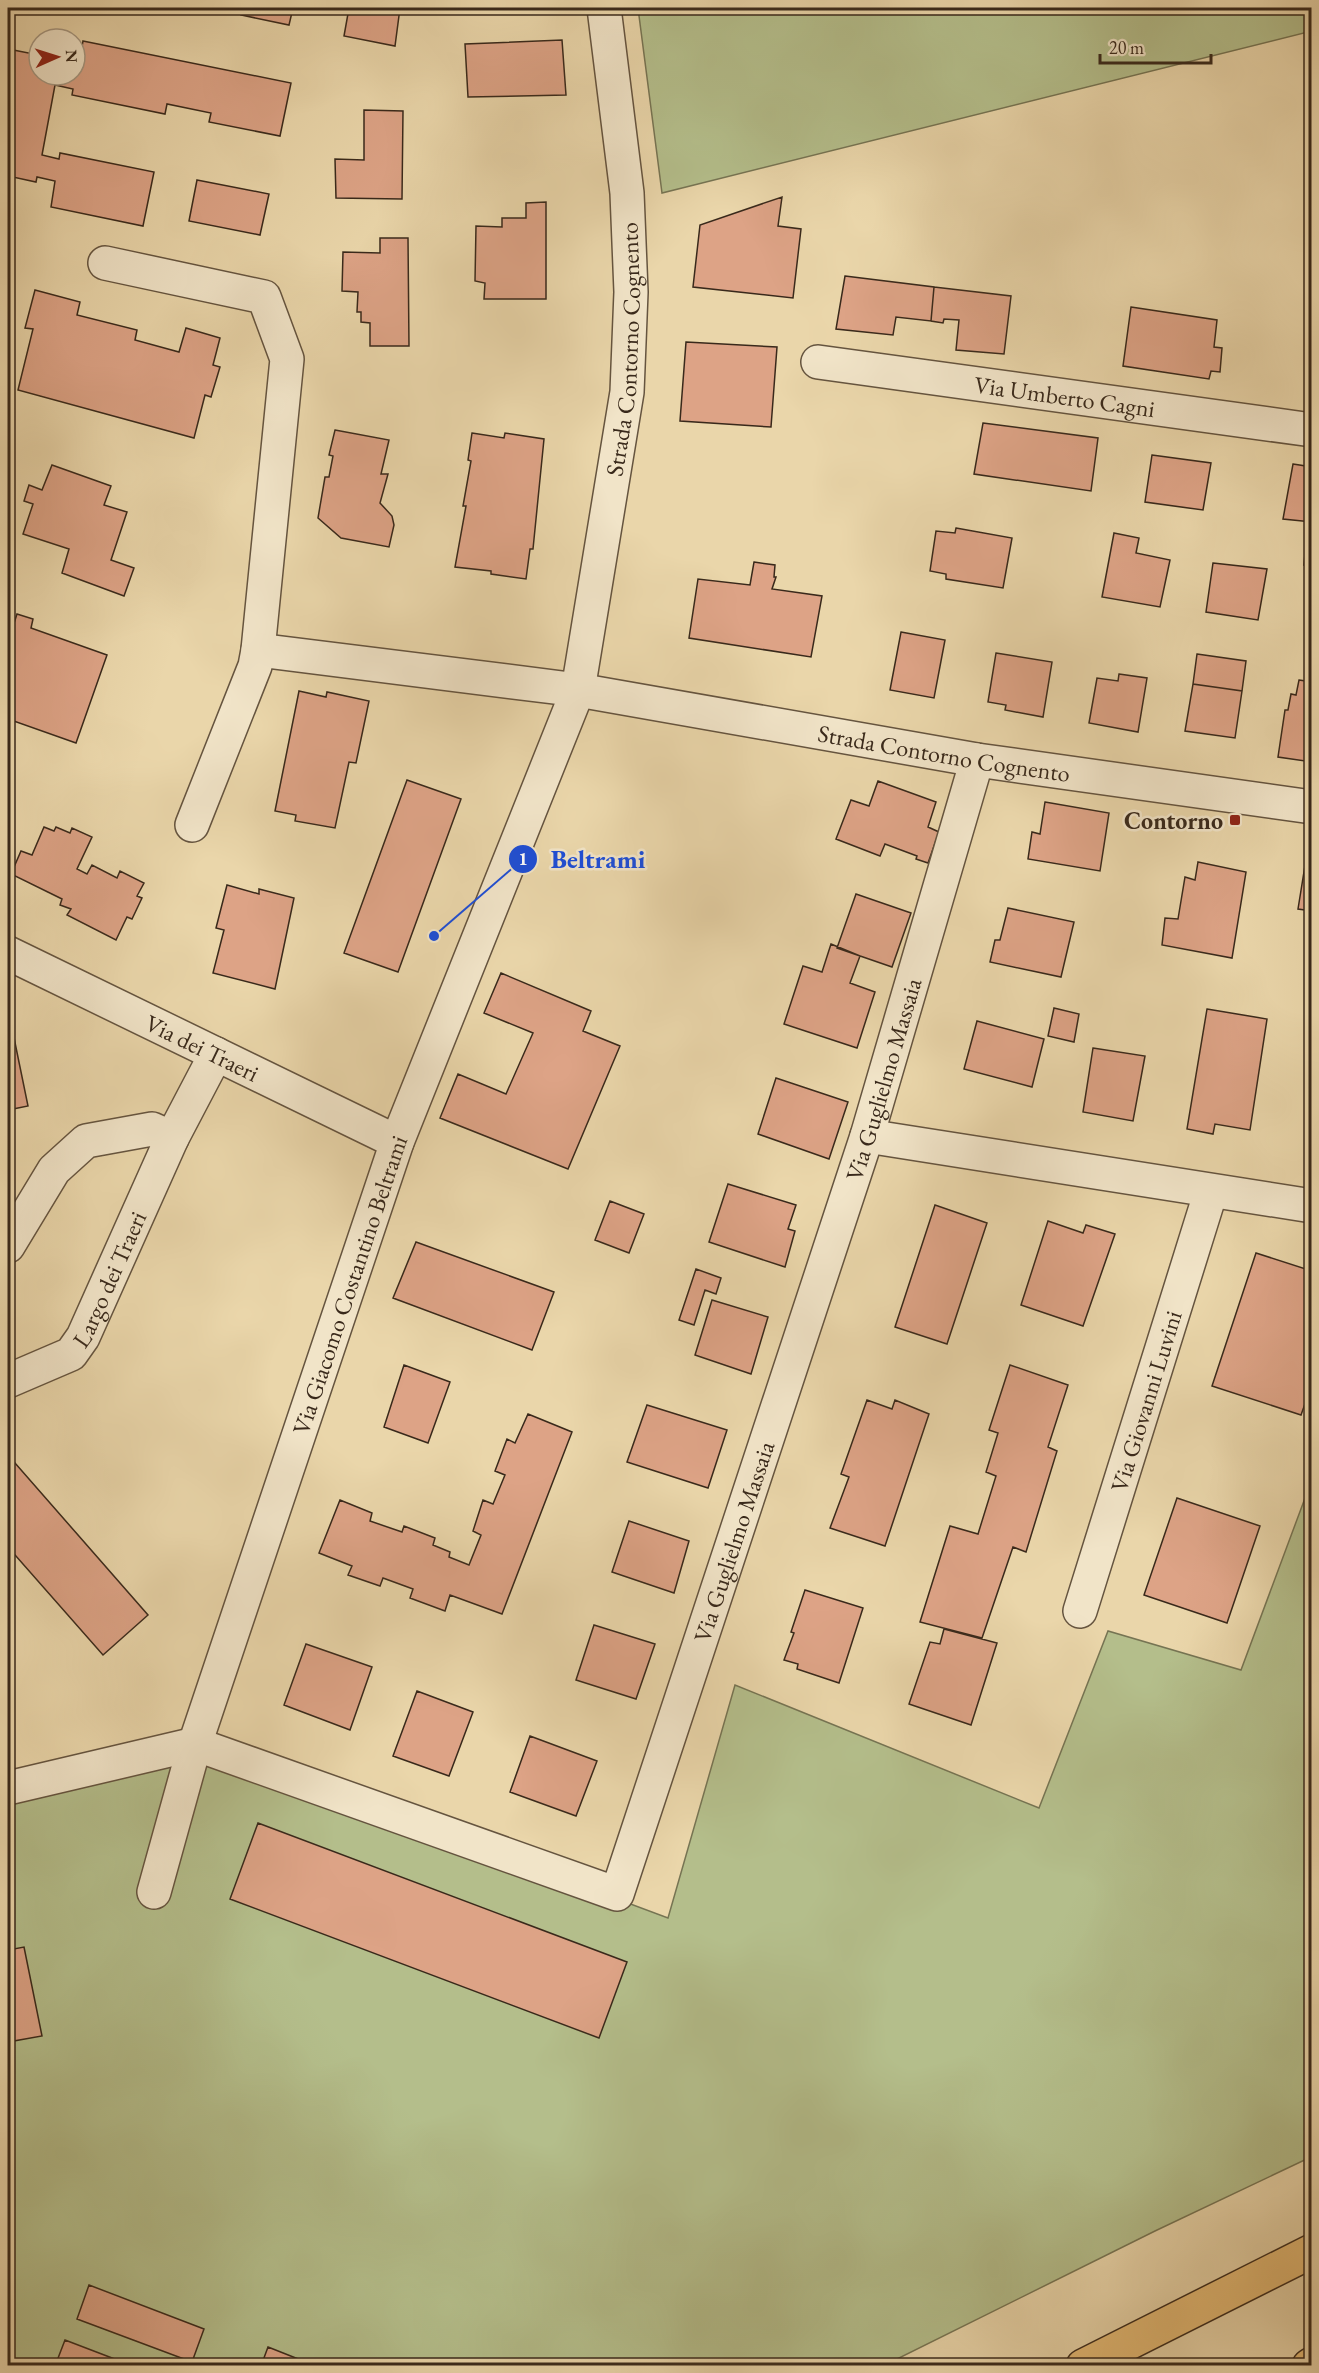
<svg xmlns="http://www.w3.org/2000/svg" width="1319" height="2373" viewBox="0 0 1319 2373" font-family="'EB Garamond',serif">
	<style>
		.green { fill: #b4be8b; stroke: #767453; stroke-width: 1.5 }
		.building { fill: #dda386; stroke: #39291b; stroke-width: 1.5 }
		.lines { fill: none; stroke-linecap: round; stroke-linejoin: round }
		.minor-casing { stroke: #65543f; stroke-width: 36 }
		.motorway-casing { stroke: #39291b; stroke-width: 36 }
		.minor { stroke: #f1e4c8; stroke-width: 33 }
		.motorway { stroke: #e5bb75; stroke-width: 33 }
		.poi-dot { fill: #8f2418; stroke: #f1e4c8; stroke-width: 2 }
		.labels { text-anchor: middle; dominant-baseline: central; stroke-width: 5; stroke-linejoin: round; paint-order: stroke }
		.street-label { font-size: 24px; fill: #39291b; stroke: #f1e4c8 }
		.poi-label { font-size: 24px; font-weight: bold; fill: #39291b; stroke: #f1e4c8; text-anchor: end }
		.leader { fill: none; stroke: #1d4ed8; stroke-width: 2 }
		.callout-dot { fill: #1d4ed8; stroke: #f1e4c8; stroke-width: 2 }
		.mark-label { font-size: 18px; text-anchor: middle; font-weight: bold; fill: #fff }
		.callout-label { font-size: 26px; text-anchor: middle; font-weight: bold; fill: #1d4ed8; stroke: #f1e4c8; stroke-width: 5; stroke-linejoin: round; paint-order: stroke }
	</style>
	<rect width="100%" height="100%" fill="#ead6aa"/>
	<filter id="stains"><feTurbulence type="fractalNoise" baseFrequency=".00333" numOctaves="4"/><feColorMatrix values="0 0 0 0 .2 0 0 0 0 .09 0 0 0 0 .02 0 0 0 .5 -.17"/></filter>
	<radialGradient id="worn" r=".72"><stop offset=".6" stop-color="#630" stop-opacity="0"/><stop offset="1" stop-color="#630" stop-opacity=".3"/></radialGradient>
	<!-- green -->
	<path class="green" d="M638,8H1311L1312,31L662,193Z
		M1311,1482V2157L1155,2231L885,2365H8V1784L199,1743L668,1918L735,1685L1039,1808L1108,1631L1241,1670Z"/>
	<!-- building -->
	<path class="building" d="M243,8H293L289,25L241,15Z
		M349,8H400L395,46L344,36Z
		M562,40L566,95L468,97L465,44Z
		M83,41L291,83L280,136L209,122L211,113L167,104L165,114L72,95L73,89L55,85L42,155L59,159L60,153L154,172L143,226L51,207L55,181L37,177L36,182L8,176V49L39,55V75H75V67L78,68Z
		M364,110L403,111L402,199L336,198L335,159L364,160Z
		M197,180L269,194L260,235L189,221Z
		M782,197L778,226L801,229L793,298L693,287L700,225Z
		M546,202V299H484L485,283L475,281L476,226L502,227V218H526V203Z
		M380,238H408L409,346H370V323L361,322V312H357L358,292L342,291L343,252L380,253Z
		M845,276L934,287L931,321L896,317L893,335L836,329Z
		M934,287L1011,296L1004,354L956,350L959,320L944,319L943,323L931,321Z
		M35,290L80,302L77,315L137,330L135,340L179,352L186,328L220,338L213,365L220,367L211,397L205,395L194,438L18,390L33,329L25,328Z
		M1131,307L1217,320L1214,347L1222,348L1220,372L1211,371L1209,379L1123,366Z
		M686,342L777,347L771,427L680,421Z
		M983,423L1098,438L1091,491L974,474Z
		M335,430L389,440L381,474H388L380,503L392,516L394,525L389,547L341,538L318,518L325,477H329L333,456L329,455Z
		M472,433L504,438L505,433L544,439L533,549H530L526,579L491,574V571L455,567L466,506H463L471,461L468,460Z
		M1152,455L1211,463L1203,510L1145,502Z
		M1293,464L1312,467V522L1283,519Z
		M52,465L111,486L104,505L127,512L111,560L134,568L124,596L62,573L69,549L23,534L33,504L24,501L29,485L42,490Z
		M956,528L1012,538L1003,588L946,579V574L930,571L936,531L955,533Z
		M1114,533L1139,538L1136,553L1170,560L1160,607L1102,597Z
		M1306,542L1312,543V566L1304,565Z
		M754,562L775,565L774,577H776L772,589L822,596L811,657L689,638L698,579L750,585Z
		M1213,563L1267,569L1258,620L1206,612Z
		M17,614L33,619L31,628L107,655L76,743L8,719V642Z
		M901,632L945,640L934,698L890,690Z
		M996,653L1052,662L1043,717L1005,710L1006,705L988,702Z
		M1197,654L1246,661L1242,691L1193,684Z
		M1119,674L1147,678L1138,732L1089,723L1097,678L1118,681Z
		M1299,680L1312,682V762L1278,757L1285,710H1288L1291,694L1296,695Z
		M1193,684L1242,691L1235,738L1185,731Z
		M299,691L326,697L327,692L369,701L356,763L349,762L335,828L295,821L296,815L275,811Z
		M407,780L461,799L398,972L344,953Z
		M878,781L936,802L928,827L939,832L928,863L916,859L917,856L885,844L880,856L836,839L851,800L869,806Z
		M1045,802L1109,813L1100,871L1028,859L1032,832L1040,834Z
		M44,827L54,831L56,827L70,833L72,828L92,837L77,869L87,874L92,865L117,878L120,871L144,883L137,896L142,898L132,919L127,917L116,940L67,915L71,909L60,905L62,899L11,874L21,851L32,855Z
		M1308,847L1312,848V911L1298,909Z
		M1198,862L1246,872L1232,958L1162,945L1165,918L1178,919L1185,877L1195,880Z
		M227,885L259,894V889L294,898L275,989L213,973L224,930L216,928Z
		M856,894L911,913L892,967L837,948Z
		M1008,908L1074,922L1061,977L990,962L995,940H1000Z
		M831,944L860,956L850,983L875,992L857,1048L784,1024L803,966L822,972Z
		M501,973L591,1011L583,1031L620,1046L568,1169L440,1118L458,1074L506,1094L533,1033L484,1013Z
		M1054,1008L1079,1014L1074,1042L1048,1036Z
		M1207,1009L1267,1019L1250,1130L1215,1124L1213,1134L1187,1129Z
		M977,1021L1044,1039L1032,1087L964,1069Z
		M12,1028L28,1106L8,1110V1029Z
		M1093,1048L1145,1056L1133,1121L1083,1112Z
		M776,1078L848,1102L829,1159L758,1134Z
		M1312,1100V1142L1305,1141Z
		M728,1184L796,1205L788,1229L795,1231L785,1267L709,1242Z
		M610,1201L644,1214L629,1253L595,1240Z
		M935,1205L987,1223L947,1344L895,1327Z
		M1048,1221L1083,1233L1086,1225L1115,1234L1083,1326L1021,1305Z
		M416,1242L554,1292L532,1350L393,1298Z
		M1256,1253L1312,1271V1384L1301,1415L1212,1386Z
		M696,1269L721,1278L716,1294L705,1290L694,1325L679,1320Z
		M712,1300L768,1317L751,1374L695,1355Z
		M404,1365L450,1382L428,1443L384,1427Z
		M1010,1365L1068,1385L1048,1447L1057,1451L1026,1552L1013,1547L982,1638L920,1622L950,1526L978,1534L996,1476L986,1472L998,1433L989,1430Z
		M867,1400L892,1409L895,1400L929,1414L885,1546L830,1528L849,1477L841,1474Z
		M647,1405L727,1430L708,1488L627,1462Z
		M528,1414L572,1432L502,1614L450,1595L445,1611L410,1598L413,1589L383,1578L380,1586L348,1575L352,1566L319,1553L340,1500L372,1513L370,1521L402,1532L404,1526L435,1538L433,1545L450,1552L449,1557L469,1565L481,1535L473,1531L483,1500L493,1504L505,1475L495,1471L507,1439L515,1443Z
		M8,1455L148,1615L103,1655L8,1547Z
		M1177,1498L1260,1526L1227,1623L1144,1595Z
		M629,1521L689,1541L674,1593L612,1572Z
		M805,1590L863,1608L839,1683L797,1669L798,1664L784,1660L794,1633L791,1632Z
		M594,1625L655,1644L636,1699L576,1680Z
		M944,1629L997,1643L971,1725L909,1704L930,1642L940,1644Z
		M306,1644L372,1667L350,1730L284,1705Z
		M417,1691L473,1712L449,1776L393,1756Z
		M530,1736L597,1761L576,1816L510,1792Z
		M258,1823L627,1962L599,2038L230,1899Z
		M24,1947L42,2036L8,2042V1950Z
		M89,2285L204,2329L192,2362L77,2319Z
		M65,2340L133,2366H55Z
		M268,2347L316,2366H261Z"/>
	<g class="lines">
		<!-- minor casing -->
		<g class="minor-casing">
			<g id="minor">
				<path d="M105,263L264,297L287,359L258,650L255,666L192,825"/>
				<path id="s1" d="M818,362L1312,430"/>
				<path id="s2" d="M258,650L578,690L977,760L1312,807"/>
				<path id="s3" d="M8,953L397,1142"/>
				<path d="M867,1136L1312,1206"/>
				<path d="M8,1246L54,1170L86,1141L152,1129L172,1138"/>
				<path id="s4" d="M8,1381L71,1354L83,1337L172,1138L216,1054"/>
				<path id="s5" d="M1080,1611L1211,1191"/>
				<path id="s6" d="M195,1744L617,1894L867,1136L977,760"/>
				<path d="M8,1788L195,1744"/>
				<path id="s7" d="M154,1892L195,1744L397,1142L578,690L627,392L631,292L627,193L604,8"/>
			</g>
		</g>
		<!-- motorway casing -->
		<g class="motorway-casing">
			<path id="motorway" d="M1083,2366L1312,2251
				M1309,2366L1312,2364"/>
		</g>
		<!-- minor -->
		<use href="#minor" class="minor"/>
		<!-- motorway -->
		<use href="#motorway" class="motorway"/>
	</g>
	<!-- markers -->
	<rect class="poi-dot" x="1229" y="814" width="12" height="12" rx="3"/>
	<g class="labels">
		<!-- street labels -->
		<g class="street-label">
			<text stroke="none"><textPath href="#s7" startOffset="1620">Strada Contorno Cognento</textPath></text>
			<text stroke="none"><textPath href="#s1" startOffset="249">Via Umberto Cagni</textPath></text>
			<text stroke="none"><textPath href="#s2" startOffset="694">Strada Contorno Cognento</textPath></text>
			<text stroke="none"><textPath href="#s3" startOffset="216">Via dei Traeri</textPath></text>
			<text stroke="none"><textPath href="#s6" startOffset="1305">Via Guglielmo Massaia</textPath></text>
			<text stroke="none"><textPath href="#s4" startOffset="153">Largo dei Traeri</textPath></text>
			<text stroke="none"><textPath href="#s7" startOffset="638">Via Giacomo Costantino Beltrami</textPath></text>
			<text stroke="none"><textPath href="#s5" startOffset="220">Via Giovanni Luvini</textPath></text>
			<text stroke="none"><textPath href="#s6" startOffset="819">Via Guglielmo Massaia</textPath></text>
		</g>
		<!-- poi labels -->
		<g class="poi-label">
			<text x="1223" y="820">Contorno</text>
		</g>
	</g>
	<!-- callouts -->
	<path class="leader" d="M434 936L523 859"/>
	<g class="callout-dot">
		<circle cx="434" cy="936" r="6"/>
		<circle cx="523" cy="859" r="15"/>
	</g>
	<g class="mark-label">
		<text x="523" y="865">1</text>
	</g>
	<g class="callout-label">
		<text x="598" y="868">Beltrami</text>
	</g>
	<!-- margin -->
	<rect width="1319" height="2373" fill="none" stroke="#ead6aa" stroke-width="30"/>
	<rect x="9" y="9" width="1301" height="2355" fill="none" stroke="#39291b" stroke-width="3"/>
	<rect x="15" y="15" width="1289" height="2343" fill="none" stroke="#39291b" stroke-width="1.5"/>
	<!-- north arrow -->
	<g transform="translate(57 57) rotate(87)"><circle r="28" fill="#f1e4c8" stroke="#a79983" stroke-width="1.5"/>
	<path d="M0-4.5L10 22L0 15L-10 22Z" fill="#8f2418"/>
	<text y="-9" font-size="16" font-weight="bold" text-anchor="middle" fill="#39291b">N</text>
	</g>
	<!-- scale -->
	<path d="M1100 54v9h111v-9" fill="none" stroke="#39291b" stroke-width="3"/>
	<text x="1109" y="54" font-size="18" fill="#39291b" stroke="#f1e4c8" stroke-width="4.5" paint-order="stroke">20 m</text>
	<rect width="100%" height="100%" filter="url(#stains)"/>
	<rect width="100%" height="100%" fill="url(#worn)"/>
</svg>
